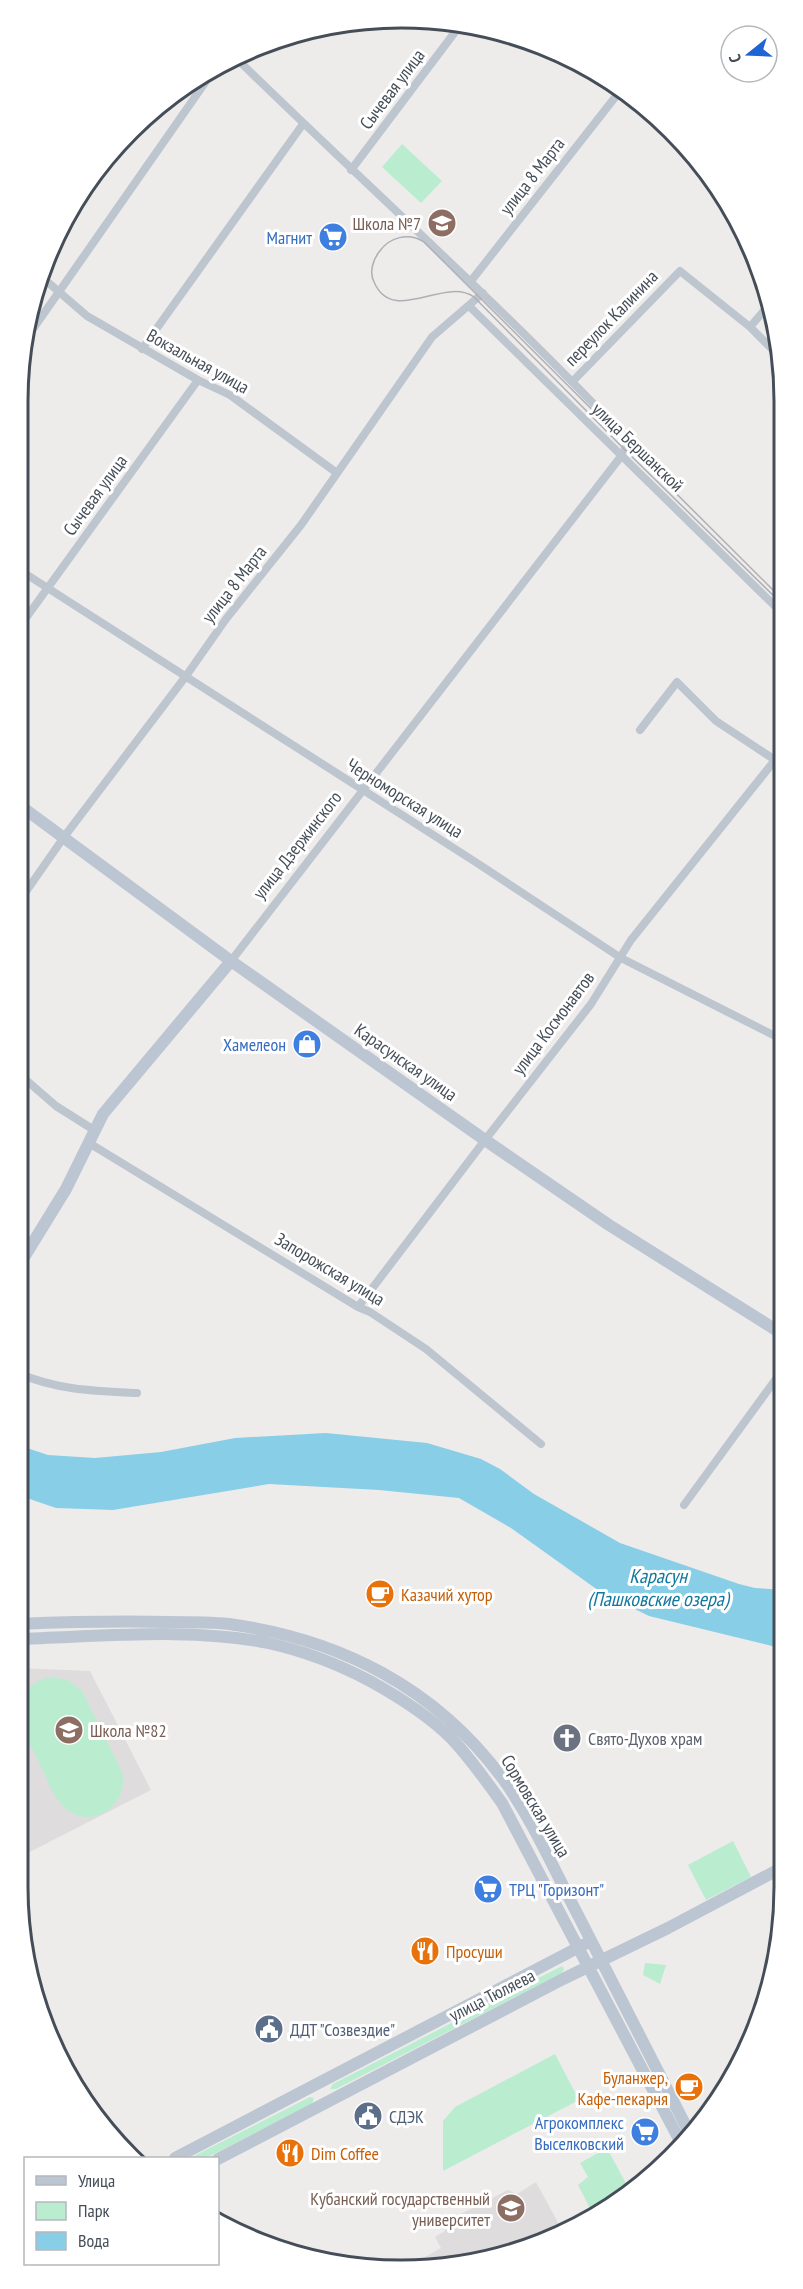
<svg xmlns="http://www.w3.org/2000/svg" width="803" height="2289" viewBox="0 0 803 2289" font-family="'PT Sans Narrow',sans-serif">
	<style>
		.education { fill: #dfdcdd }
		.green { fill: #baecd0 }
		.water { fill: #88cee7 }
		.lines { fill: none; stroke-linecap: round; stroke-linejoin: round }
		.street { stroke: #bdc5ce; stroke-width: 8 }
		.secondary { stroke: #bcc6d2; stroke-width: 12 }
		.tram { stroke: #aeb0b6; stroke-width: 1.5 }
		.labels { text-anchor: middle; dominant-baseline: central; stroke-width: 6; stroke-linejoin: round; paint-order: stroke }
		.street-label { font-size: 18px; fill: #454e58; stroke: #fff }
		.education-label { font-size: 18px; fill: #785e54; stroke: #fff; text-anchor: end }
		.shop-label { font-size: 18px; fill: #366cbe; stroke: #fff; text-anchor: end }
		.food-label { font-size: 18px; fill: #c56008; stroke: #fff; text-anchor: start }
		.worship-label { font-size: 18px; fill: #5b616d; stroke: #fff; text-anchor: start }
		.service-label { font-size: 18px; fill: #4e5e75; stroke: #fff; text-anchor: start }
		.water-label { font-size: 20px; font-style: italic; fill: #11789e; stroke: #fff }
		.rim { fill: none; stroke: #454e58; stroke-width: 3 }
	</style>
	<rect width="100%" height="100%" fill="#eeebeb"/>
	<!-- education -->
	<path class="education" d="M18,1668L90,1671L151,1790L18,1858Z
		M42,2007L68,2056L63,2059L47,2034Z
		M536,2182L562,2230L500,2258L428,2263L425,2257L441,2248L435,2237L445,2231L443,2223L508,2190L517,2194Z"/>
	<!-- green -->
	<path class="green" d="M402,144L442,181L421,203L382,167Z
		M51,1677L68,1680L82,1691L122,1772C125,1785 122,1797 112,1807C106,1813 96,1817 87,1817C59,1816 50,1785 40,1764C33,1750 25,1736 19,1721C15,1699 29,1681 51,1677Z
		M733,1841L751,1877L706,1900L688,1865Z
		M645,1963L666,1965L660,1984L643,1975Z
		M562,1966L564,1969L562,1973L336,2089H330L333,2084Z
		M555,2054L579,2100L443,2171V2121L455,2107Z
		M310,2097L314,2098L312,2104L206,2158H190Z
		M607,2148L630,2191L615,2206L594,2216L578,2185L588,2177L580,2163Z"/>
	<!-- water -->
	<path class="water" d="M326,1433L427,1443L481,1459L500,1469L534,1494L620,1543L739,1584L755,1588L784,1590V1649L649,1616L602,1593L511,1528L459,1498L379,1490L269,1484L113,1510L56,1508L18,1495V1445L48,1455L95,1458L161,1452L235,1438Z"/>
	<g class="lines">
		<!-- street -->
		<path class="street" d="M351,170L458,28
			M43,278L87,316L198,380L230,395L337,473
			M471,281L620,91
			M469,306L782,613
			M750,327L768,306
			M26,339L216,67
			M142,349L303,124
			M573,381L680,271L750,327L782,359
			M18,569L477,863L621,958L783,1040
			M18,629L198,380
			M640,730L677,682L716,721L775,760
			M18,903L64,837L186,676L226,619L301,525L432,337L483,293
			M231,961L622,455L629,441C504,308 368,187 238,60
			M18,1073L56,1106L94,1130
			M89,1143L358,1307L370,1312L426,1349L541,1444
			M358,1307L485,1140L591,1004L631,940L783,750
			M18,1373C56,1390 96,1391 137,1393
			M684,1505L784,1368"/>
		<!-- secondary -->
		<path class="secondary" d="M18,804L231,961L485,1140L609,1225L784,1335
			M18,1267L66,1189L103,1114L231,961
			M18,1624C68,1622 118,1621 168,1622C188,1622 209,1622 229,1624C340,1639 436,1688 503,1779C534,1822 555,1872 580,1919C617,1990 653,2061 689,2132
			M18,1639C96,1637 192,1627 268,1643C304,1651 338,1664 370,1681C399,1697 428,1715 452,1739C471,1759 486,1781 502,1803L680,2141
			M175,2158L585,1944
			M218,2159L563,1979L668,1928L785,1866"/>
		<!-- tram -->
		<path class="tram" d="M782,599L424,242C409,232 389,237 379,252C373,260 369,272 374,282C393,326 444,276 474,297L625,450L782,604"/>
	</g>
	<!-- icons -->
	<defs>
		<g id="school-disc" transform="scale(1.5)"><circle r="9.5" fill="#8d6e63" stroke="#fff"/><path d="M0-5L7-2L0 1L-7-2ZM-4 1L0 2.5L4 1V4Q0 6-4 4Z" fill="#fff"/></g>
		<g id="supermarket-disc" transform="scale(1.5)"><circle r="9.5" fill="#3f7fe0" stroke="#fff"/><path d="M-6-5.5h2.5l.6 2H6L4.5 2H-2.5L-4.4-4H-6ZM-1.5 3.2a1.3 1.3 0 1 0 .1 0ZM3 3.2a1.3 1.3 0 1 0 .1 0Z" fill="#fff"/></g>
		<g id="shop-disc" transform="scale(1.5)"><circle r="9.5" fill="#3f7fe0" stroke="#fff"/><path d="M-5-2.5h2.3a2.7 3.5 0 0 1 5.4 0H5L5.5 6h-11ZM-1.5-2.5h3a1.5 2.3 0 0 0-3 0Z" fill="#fff"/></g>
		<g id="cafe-disc" transform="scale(1.5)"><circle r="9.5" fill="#e8710a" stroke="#fff"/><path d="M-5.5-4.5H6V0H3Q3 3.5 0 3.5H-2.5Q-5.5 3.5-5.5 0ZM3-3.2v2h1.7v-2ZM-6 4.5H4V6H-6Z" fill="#fff"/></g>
		<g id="church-disc" transform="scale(1.5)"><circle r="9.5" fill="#6b7280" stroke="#fff"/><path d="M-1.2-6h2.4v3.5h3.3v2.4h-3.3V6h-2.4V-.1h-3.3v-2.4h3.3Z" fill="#fff"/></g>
		<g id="restaurant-disc" transform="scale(1.5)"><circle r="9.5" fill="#e8710a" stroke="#fff"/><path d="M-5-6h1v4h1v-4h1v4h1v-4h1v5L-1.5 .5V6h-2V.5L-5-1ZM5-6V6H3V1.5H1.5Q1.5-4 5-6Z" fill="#fff"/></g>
		<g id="civic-disc" transform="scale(1.5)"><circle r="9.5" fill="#5c6f8a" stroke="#fff"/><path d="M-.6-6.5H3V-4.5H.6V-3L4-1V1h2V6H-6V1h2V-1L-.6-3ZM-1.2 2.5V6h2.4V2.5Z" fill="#fff"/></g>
		<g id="university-disc" transform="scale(1.5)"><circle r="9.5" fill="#8d6e63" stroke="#fff"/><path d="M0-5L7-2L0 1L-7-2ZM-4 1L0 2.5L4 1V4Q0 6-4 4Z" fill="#fff"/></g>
	</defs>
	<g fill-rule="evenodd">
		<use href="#school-disc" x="442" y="223"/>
		<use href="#supermarket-disc" x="333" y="237"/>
		<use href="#shop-disc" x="307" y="1044"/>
		<use href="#cafe-disc" x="380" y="1594"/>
		<use href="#school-disc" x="69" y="1730"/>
		<use href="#church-disc" x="567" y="1738"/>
		<use href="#supermarket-disc" x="488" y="1889"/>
		<use href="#restaurant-disc" x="425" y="1951"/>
		<use href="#civic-disc" x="269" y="2029"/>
		<use href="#cafe-disc" x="689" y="2087"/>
		<use href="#civic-disc" x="368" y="2116"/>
		<use href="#supermarket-disc" x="645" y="2132"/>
		<use href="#restaurant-disc" x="290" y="2153"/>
		<use href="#university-disc" x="511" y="2208"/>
	</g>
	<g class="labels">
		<!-- street labels -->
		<g class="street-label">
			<text transform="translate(392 89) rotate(-53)">Сычевая улица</text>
			<text transform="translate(532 176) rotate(-52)">улица 8 Марта</text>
			<text transform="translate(611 318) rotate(-46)">переулок Калинина</text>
			<text transform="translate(198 361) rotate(29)">Вокзальная улица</text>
			<text transform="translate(638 447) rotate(44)">улица Бершанской</text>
			<text transform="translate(95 495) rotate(-54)">Сычевая улица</text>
			<text transform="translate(234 584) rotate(-52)">улица 8 Марта</text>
			<text transform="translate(405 798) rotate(32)">Черноморская улица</text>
			<text transform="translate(297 845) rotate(-52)">улица Дзержинского</text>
			<text transform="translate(553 1023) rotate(-53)">улица Космонавтов</text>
			<text transform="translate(406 1062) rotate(35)">Карасунская улица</text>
			<text transform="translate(330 1269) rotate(31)">Запорожская улица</text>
			<text transform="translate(536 1806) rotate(59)">Сормовская улица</text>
			<text transform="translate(492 1995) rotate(-27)">улица Тюляева</text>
		</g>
		<!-- education labels -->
		<g class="education-label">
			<text x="421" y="223">Школа №7</text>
			<text x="90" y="1730" text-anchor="start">Школа №82</text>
			<text x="490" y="2198">Кубанский государственный<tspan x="490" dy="21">университет</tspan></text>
		</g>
		<!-- shop labels -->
		<g class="shop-label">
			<text x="312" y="237">Магнит</text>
			<text x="286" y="1044">Хамелеон</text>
			<text x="509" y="1889" text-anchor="start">ТРЦ "Горизонт"</text>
			<text x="624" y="2122">Агрокомплекс<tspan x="624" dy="21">Выселковский</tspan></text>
		</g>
		<!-- food labels -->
		<g class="food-label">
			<text x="401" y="1594">Казачий хутор</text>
			<text x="446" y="1951">Просуши</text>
			<text x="668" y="2077" text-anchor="end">Буланжер,<tspan x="668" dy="21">Кафе-пекарня</tspan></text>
			<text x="311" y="2153">Dim Coffee</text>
		</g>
		<!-- worship labels -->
		<g class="worship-label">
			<text x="588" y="1738">Свято-Духов храм</text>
		</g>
		<!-- service labels -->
		<g class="service-label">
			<text x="290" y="2029">ДДТ "Созвездие"</text>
			<text x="389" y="2116">СДЭК</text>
		</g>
		<!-- water labels -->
		<g class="water-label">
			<text x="658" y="1576">Карасун<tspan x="658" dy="23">(Пашковские озера)</tspan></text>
		</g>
	</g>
	<!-- crop -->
	<path d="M0 0H803V2289H0ZM401 28H401A373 373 0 0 1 774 401V1887A373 373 0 0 1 401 2260H401A373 373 0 0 1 28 1887V401A373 373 0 0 1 401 28Z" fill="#fff" fill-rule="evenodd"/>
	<path class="rim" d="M401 28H401A373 373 0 0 1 774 401V1887A373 373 0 0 1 401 2260H401A373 373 0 0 1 28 1887V401A373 373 0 0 1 401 28Z"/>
	<!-- legend -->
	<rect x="24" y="2157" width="195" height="108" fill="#ffffff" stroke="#b5b8bc" stroke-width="1.5"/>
	<rect x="36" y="2176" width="30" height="9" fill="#bcc6d2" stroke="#b5b8bc" stroke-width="1.5"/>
	<text x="78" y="2187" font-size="18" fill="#454e58">Улица</text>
	<rect x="36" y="2202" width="30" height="18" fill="#baecd0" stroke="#b5b8bc" stroke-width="1.5"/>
	<text x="78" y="2217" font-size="18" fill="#454e58">Парк</text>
	<rect x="36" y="2232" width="30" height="18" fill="#88cee7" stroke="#b5b8bc" stroke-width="1.5"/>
	<text x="78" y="2247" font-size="18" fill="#454e58">Вода</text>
	<!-- north arrow -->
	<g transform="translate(749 54) rotate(252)"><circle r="28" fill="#ffffff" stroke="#b5b8bc" stroke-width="1.5"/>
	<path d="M0-4.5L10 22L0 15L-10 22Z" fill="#1f64d4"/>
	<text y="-9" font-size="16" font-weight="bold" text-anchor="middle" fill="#454e58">С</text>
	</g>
</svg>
